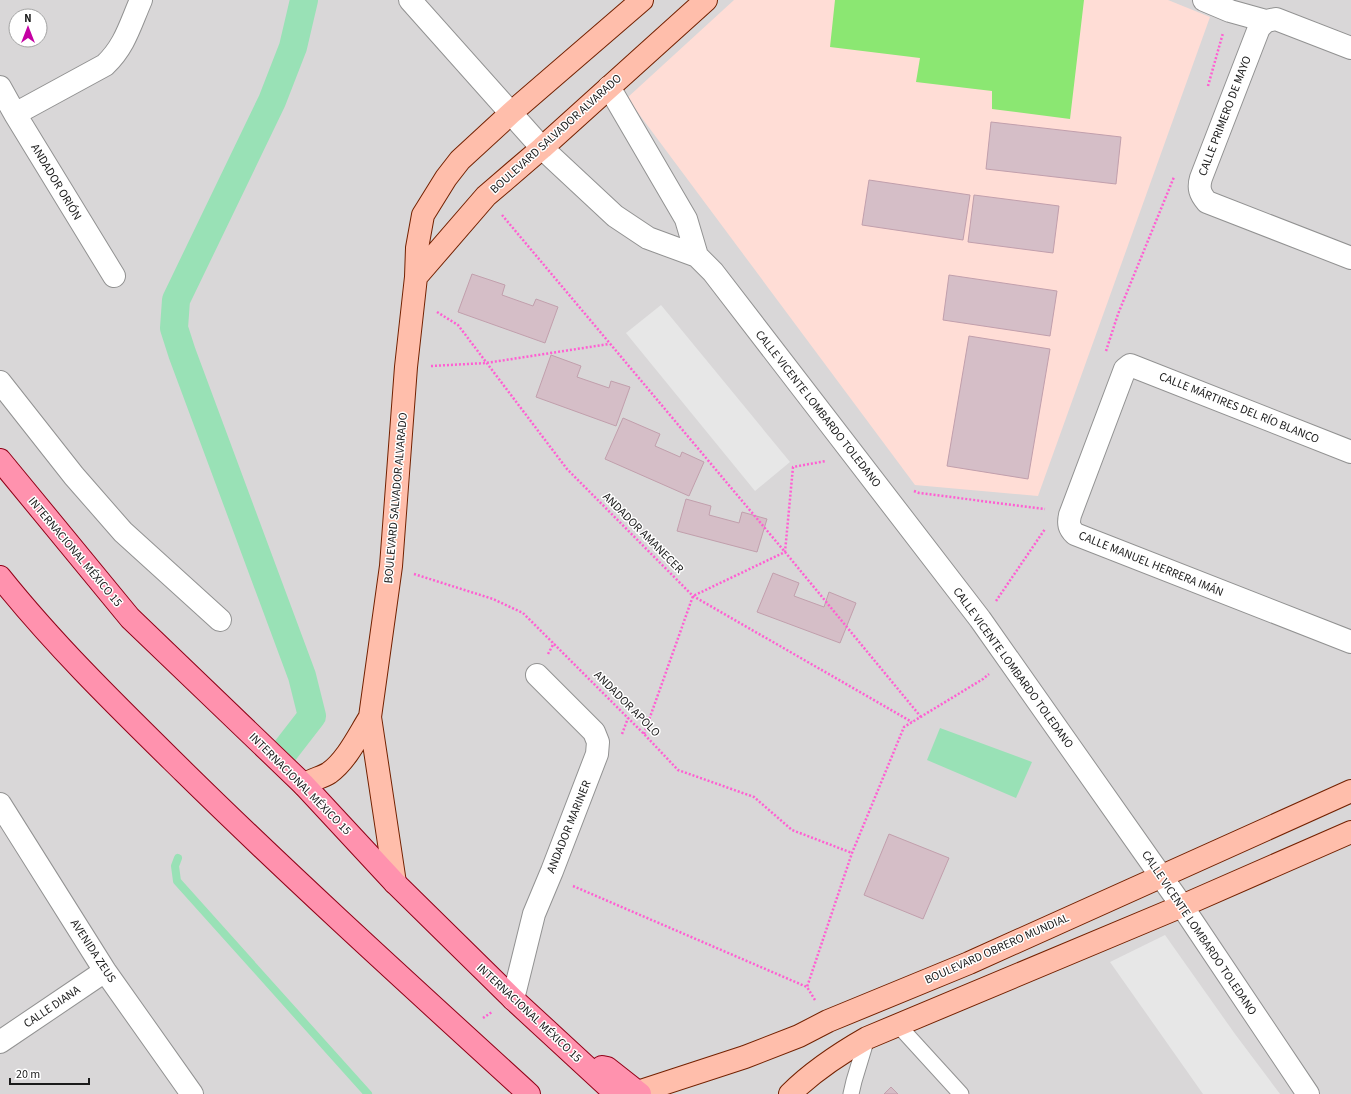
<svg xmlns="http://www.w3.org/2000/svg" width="1351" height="1094" viewBox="0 0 1351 1094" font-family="'Source Sans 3',sans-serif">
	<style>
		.residential { fill: #d9d7d8; fill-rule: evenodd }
		.education { fill: #ffddd6 }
		.pitch { fill: #8be772 }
		.parking { fill: #e7e7e7 }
		.water { fill: #99e1b6 }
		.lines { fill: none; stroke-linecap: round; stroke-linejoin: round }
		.stream { stroke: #99e1b6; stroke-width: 8 }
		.canal { stroke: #99e1b6; stroke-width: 28 }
		.building { fill: #d5bec7; stroke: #c19fac }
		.lane-casing { stroke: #929292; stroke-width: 17 }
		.street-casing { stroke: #929292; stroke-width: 24 }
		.secondary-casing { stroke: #732100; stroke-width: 24 }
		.primary-casing { stroke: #910017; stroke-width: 24 }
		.path { stroke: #ff5ed2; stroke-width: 2.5; stroke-dasharray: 2 2; stroke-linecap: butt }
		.lane { stroke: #fff; stroke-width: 15 }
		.street { stroke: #fff; stroke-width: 22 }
		.secondary { stroke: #ffbeab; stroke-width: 22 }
		.primary { stroke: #ff92ae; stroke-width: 22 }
		.labels { text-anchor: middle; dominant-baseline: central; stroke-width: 3; stroke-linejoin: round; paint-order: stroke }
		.street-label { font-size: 12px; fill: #1b1b1b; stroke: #fff }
	</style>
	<rect width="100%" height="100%" fill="#eedee1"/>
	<!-- residential -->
	<path class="residential" d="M0,0H1351V1094H0ZM16,16H40V40H16Z"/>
	<!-- education -->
	<path class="education" d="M734,0H1168L1210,17L1038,496L915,485L627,98Z"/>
	<!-- pitch -->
	<path class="pitch" d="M835,0H1084L1070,119L992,109V91L916,82L920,58L830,47Z"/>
	<!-- parking -->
	<path class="parking" d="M661,305L790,462L755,491L626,333Z
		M1165,935L1235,1034L1280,1094H1203L1110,962Z"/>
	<!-- water -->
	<path class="water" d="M940,728L1032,762L1016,798L927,760Z"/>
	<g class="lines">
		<!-- stream -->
		<path class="stream" d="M178,858L175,866L177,881L368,1094"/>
		<!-- canal -->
		<path class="canal" d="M281,756L312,716L302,676L182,353L174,328L176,300L272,101L293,47L304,0"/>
	</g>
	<!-- building -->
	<path class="building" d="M991,122L1121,137L1116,184L986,169Z
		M869,180L970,195L963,240L862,225Z
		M974,195L1059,206L1053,253L968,242Z
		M472,274L505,285L502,295L533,306L536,299L558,307L545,343L458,312Z
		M949,275L1057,291L1050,336L943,320Z
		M969,336L1050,349L1028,479L947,466Z
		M551,355L581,366L577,377L609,388L611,381L630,387L616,426L536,397Z
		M623,418L660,434L655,446L680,457L682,452L704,462L689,496L605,459Z
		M686,499L711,506L709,515L739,523L742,512L767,519L757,552L677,531Z
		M773,573L799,583L794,596L824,607L829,592L856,603L840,643L757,612Z
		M889,834L949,858L923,919L864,895Z
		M891,1087L898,1094H884Z"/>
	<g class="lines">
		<!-- lane casing -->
		<g class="lane-casing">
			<path id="lane" d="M898,1025L961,1094
				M851,1094L854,1081L867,1038"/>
		</g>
		<!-- street casing -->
		<g class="street-casing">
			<path id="street" d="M410,0L542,148L615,216L648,238L697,256
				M1204,0L1230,11L1266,21L1276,19L1351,48
				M1266,21L1259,28L1201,178C1198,188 1200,194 1207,202L1351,258
				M0,87L15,114L114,276
				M609,87L686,219L697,256L713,272L980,619L1182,906L1308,1094
				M15,114L105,65C125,46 130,25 141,0
				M0,382L74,476L123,532L220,620
				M1351,452L1130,365L1125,369L1070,515C1068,524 1069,528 1075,534L1351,642
				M0,804L105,971L192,1094
				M513,999L534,914L552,871L597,754L598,742L594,732L537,675
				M0,1042L105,971"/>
		</g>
		<!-- secondary casing -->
		<g class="secondary-casing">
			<path id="secondary" d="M416,277L486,196L542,148L706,0
				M304,785C312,779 321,778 329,773C347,760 358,736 370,717
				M395,883L370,717L391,566L406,367L416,277L417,248L423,215L446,178L460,160L511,113L642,0
				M638,1092L745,1057L799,1036L828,1021L969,963L1351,791
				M790,1094C813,1071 839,1054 867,1038L1182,906L1351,832"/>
		</g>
		<!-- primary casing -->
		<g class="primary-casing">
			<path id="primary" d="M0,460L130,618L304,785L395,883L513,999L616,1094
				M0,577C56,647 120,709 184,772C296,882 413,988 529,1094
				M602,1067L607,1068L640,1094"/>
		</g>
		<!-- path -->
		<path class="path" d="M1208,86L1223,33
			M502,215L785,552L921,717
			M437,312L458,325L567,469L693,596L912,722
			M1106,351L1118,314L1174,177
			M431,366L486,363L609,344
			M914,491L919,493L1045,509
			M414,574L493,599L523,613L644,734L678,770L754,797L792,830L852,853
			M996,601L1045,529
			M548,654L554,643
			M622,734L628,718
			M644,734L693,596L785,552L793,467L826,461
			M573,886L807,987
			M815,1000L807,987L852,853L904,727L983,679L989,674
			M483,1018L492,1012"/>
		<!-- lane -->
		<use href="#lane" class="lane"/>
		<!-- street -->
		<use href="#street" class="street"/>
		<!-- secondary -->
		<use href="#secondary" class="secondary"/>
		<!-- primary -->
		<use href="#primary" class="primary"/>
	</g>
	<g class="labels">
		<!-- street labels -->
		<g class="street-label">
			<text transform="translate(1225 116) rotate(-69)">CALLE PRIMERO DE MAYO</text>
			<text transform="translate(556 134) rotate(-42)">BOULEVARD SALVADOR ALVARADO</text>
			<text transform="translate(56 182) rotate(59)">ANDADOR ORIÓN</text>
			<text transform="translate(1239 408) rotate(22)">CALLE MÁRTIRES DEL RÍO BLANCO</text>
			<text transform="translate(818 409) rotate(52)">CALLE VICENTE LOMBARDO TOLEDANO</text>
			<text transform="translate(396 498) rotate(-85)">BOULEVARD SALVADOR ALVARADO</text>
			<text transform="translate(643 533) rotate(45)">ANDADOR AMANECER</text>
			<text transform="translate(75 552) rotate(50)">INTERNACIONAL MÉXICO 15</text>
			<text transform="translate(1151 564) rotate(22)">CALLE MANUEL HERRERA IMÁN</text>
			<text transform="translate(1013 668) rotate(54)">CALLE VICENTE LOMBARDO TOLEDANO</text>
			<text transform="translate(627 704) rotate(45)">ANDADOR APOLO</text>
			<text transform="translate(300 784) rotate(45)">INTERNACIONAL MÉXICO 15</text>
			<text transform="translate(569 827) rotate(-68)">ANDADOR MARINER</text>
			<text transform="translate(1199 933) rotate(56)">CALLE VICENTE LOMBARDO TOLEDANO</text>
			<text transform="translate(997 949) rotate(-24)">BOULEVARD OBRERO MUNDIAL</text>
			<text transform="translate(93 951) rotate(57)">AVENIDA ZEUS</text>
			<text transform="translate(52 1007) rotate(-34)">CALLE DIANA</text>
			<text transform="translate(529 1013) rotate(43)">INTERNACIONAL MÉXICO 15</text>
		</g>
	</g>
	<!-- north arrow -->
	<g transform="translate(28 28)"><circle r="19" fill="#ffffff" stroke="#a4a4a4"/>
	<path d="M0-3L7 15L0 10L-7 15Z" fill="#c500a3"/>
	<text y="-6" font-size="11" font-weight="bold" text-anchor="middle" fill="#1b1b1b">N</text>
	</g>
	<!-- scale -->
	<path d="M10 1078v6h79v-6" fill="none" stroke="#1b1b1b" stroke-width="2"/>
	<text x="16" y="1078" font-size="12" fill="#1b1b1b" stroke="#ffffff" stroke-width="3" paint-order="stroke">20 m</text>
</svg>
